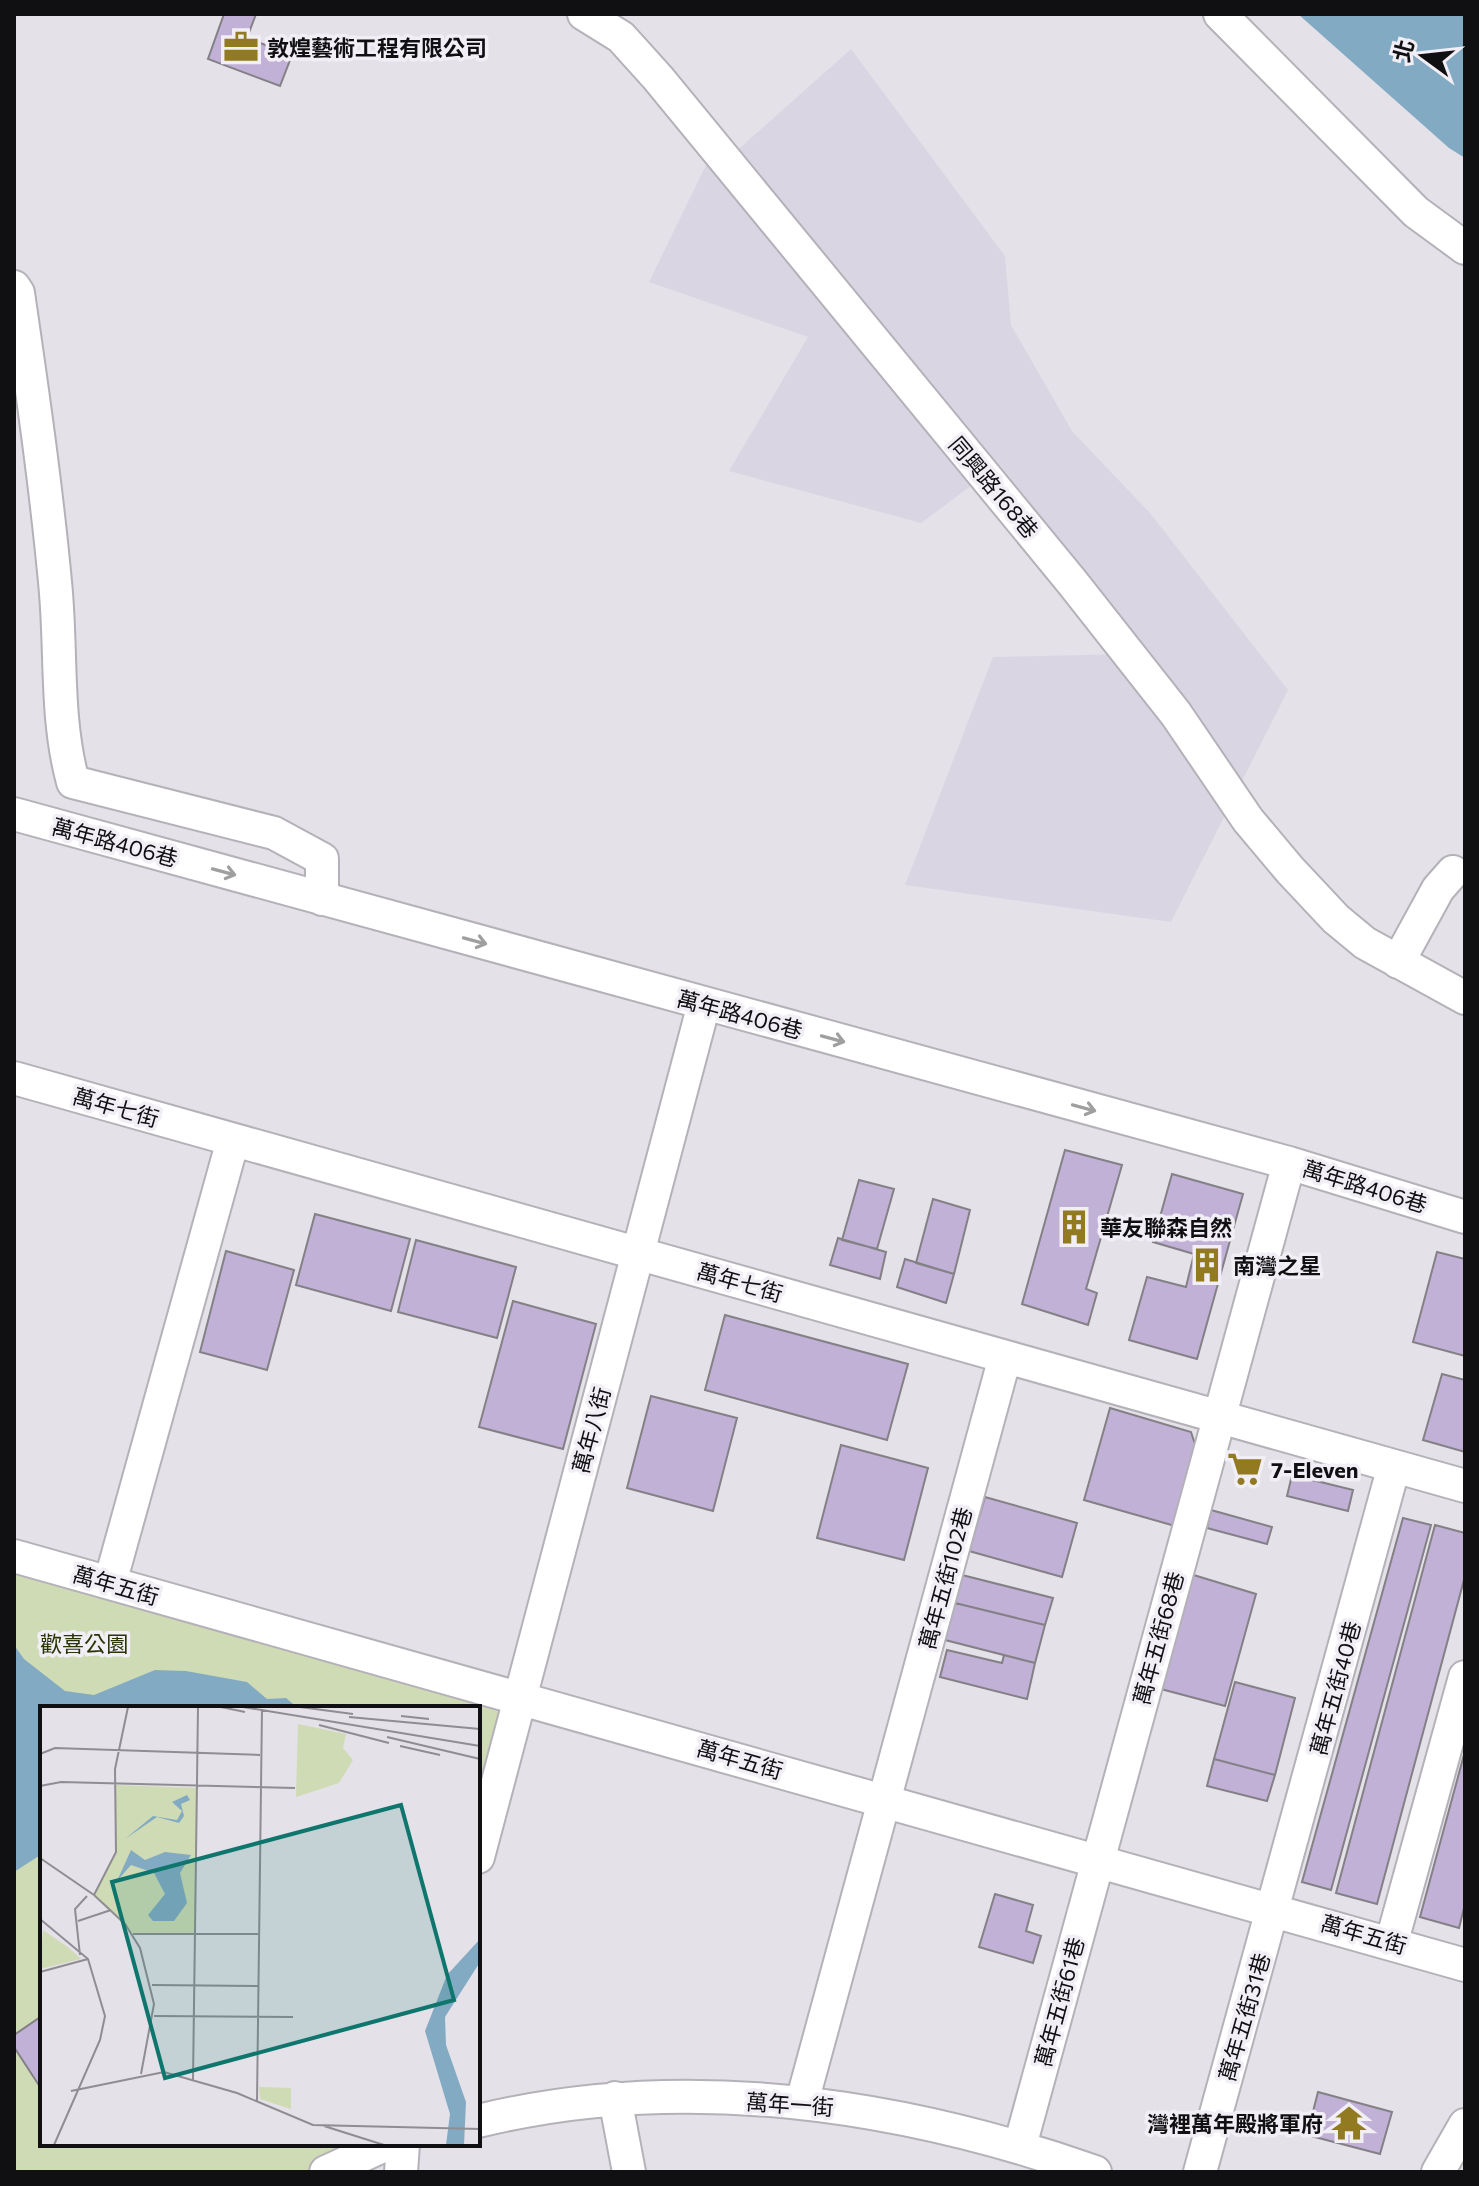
<svg xmlns="http://www.w3.org/2000/svg" width="1479" height="2186" viewBox="0 0 1479 2186" font-family="Commissioner,'Noto Sans TC',sans-serif">
	<style>
		.built { fill: #dad5e3 }
		.green { fill: #cfdbb5 }
		.water { fill: #83aac3 }
		.building { fill: #c1b1d7; stroke: #838086; stroke-width: 2 }
		.lines { fill: none; stroke-linecap: round; stroke-linejoin: round }
		.minor-casing { stroke: #b4b1b8; stroke-width: 36 }
		.minor { stroke: #fff; stroke-width: 32 }
		.oneway { stroke: #9f9fa0 }
		.labels { text-anchor: middle; dominant-baseline: central; stroke-width: 7; stroke-linejoin: round; paint-order: stroke }
		.poi-label { font-size: 22px; font-weight: bold; fill: #100f11; stroke: #f1eef6; text-anchor: start }
		.street-label { font-size: 22px; fill: #100f11; stroke: #f1eef6 }
		.park-label { font-size: 22px; fill: #2a3506; stroke: #f1eef6 }
		.inset-road { fill: none; stroke: #8f8d92; stroke-width: 2 }
		.view { fill: #0f766e; fill-opacity: 0.15; stroke: #0f766e; stroke-width: 4 }
		.inset-edge { fill: none; stroke: #100f11; stroke-width: 4 }
	</style>
	<rect width="100%" height="100%" fill="#e4e1e8"/>
	<!-- built -->
	<path class="built" d="M851,49L1005,256L1011,325L1072,431L1150,513L1288,690L1171,922L905,885L993,657L1132,654L987,474L921,523L729,471L808,337L649,282L708,161L732,155Z"/>
	<!-- green -->
	<path class="green" d="M14,1557L520,1698L478,1857V1708H42V2144H387L326,2172H14Z"/>
	<!-- water -->
	<path class="water" d="M1298,14H1465V158L1449,148Z
		M14,1645L24,1659L65,1691L94,1695L155,1670L186,1671L247,1682L267,1699L286,1698L298,1708H42V1854L14,1872Z"/>
	<!-- building -->
	<path class="building" d="M224,14H256L247,38L292,55L280,86L208,59Z
		M1065,1150L1122,1165L1086,1289L1097,1293L1088,1325L1022,1304Z
		M1172,1174L1243,1194L1197,1359L1129,1340L1147,1277L1186,1287L1194,1254L1153,1242Z
		M859,1180L894,1189L877,1249L842,1240Z
		M933,1199L970,1210L954,1274L916,1263Z
		M315,1214L410,1239L391,1311L296,1285Z
		M838,1238L886,1252L880,1279L830,1265Z
		M416,1240L516,1267L497,1338L398,1312Z
		M226,1251L294,1270L267,1370L200,1352Z
		M1437,1252L1465,1259V1356L1413,1342Z
		M905,1259L954,1274L946,1303L897,1287Z
		M513,1301L596,1324L563,1449L479,1427Z
		M725,1315L908,1364L887,1440L705,1390Z
		M1442,1374L1465,1380V1452L1423,1440Z
		M651,1396L737,1418L713,1511L627,1488Z
		M1110,1408L1191,1432L1196,1447L1175,1526L1084,1500Z
		M841,1445L928,1468L904,1560L817,1538Z
		M1292,1475L1353,1490L1348,1511L1287,1496Z
		M985,1497L1077,1523L1062,1577L969,1551Z
		M1211,1510L1272,1527L1267,1544L1207,1528Z
		M1403,1518L1431,1525L1331,1890L1302,1882Z
		M1435,1525L1465,1533V1576L1377,1904L1336,1893Z
		M1187,1573L1256,1594L1225,1706L1157,1688Z
		M962,1575L1053,1598L1045,1625L955,1603Z
		M955,1603L1045,1625L1035,1663L945,1640Z
		M947,1650L1002,1663L1004,1655L1035,1663L1027,1699L940,1677Z
		M1235,1682L1295,1698L1275,1775L1214,1759Z
		M1465,1751V1904L1459,1928L1420,1917Z
		M1214,1759L1275,1775L1267,1801L1207,1786Z
		M995,1894L1033,1905L1026,1931L1041,1936L1033,1963L979,1947Z
		M42,2016V2090L14,2047V2035Z
		M1318,2092L1392,2112L1380,2154L1307,2135Z"/>
	<g class="lines">
		<!-- minor casing -->
		<g class="minor-casing">
			<path id="minor" d="M584,14L621,37L658,78L1072,582L1176,714L1248,820L1290,870L1336,919L1365,943L1465,998
				M1220,14L1416,212L1465,248
				M14,287L18,293C32,389 46,486 55,582C62,650 55,716 73,782L274,833L322,859V899
				M14,814L1289,1163L1465,1217
				M1398,962L1438,889L1453,872
				M14,1078L1465,1486
				M14,1556L1465,1965
				M110,1583L233,1140
				M478,1857L704,1004
				M1392,1941L1465,1677
				M615,2098L629,2172
				M802,2102L1005,1357
				M478,2121C682,2071 899,2103 1095,2172
				M1020,2146L1289,1163
				M326,2172L387,2144
				M401,2172L403,2144
				M1200,2172L1394,1466
				M1438,2172L1465,2125"/>
		</g>
		<!-- minor -->
		<use href="#minor" class="minor"/>
	</g>
	<!-- one-way arrows -->
	<defs><path id="oneway-shaft" d="M-6 0H5M1.5-3L5.5 0L1.5 3" fill="none" stroke-width="1.6" stroke-linecap="round" stroke-linejoin="round" transform="scale(2)"/></defs>
	<g class="oneway">
		<use href="#oneway-shaft" transform="translate(224 872) rotate(15)"/>
		<use href="#oneway-shaft" transform="translate(475 941) rotate(15)"/>
		<use href="#oneway-shaft" transform="translate(833 1039) rotate(15)"/>
		<use href="#oneway-shaft" transform="translate(1084 1108) rotate(15)"/>
	</g>
	<!-- icons -->
	<defs>
		<g id="office-bare" transform="scale(2.76)"><path d="M-6-3h4V-5.5h4V-3h4V5H-6ZM-1-4.5V-3h2v-1.5ZM-6 0V1H6V0Z" fill="#917a20" stroke="#f1eef6" stroke-width="2.5" paint-order="stroke"/></g>
		<g id="building-bare" transform="scale(2.76)"><path d="M-4-6H4V6H1V3H-1V6H-4ZM-2.5-4.3h1.7v1.8h-1.7ZM.8-4.3h1.7v1.8H.8ZM-2.5-1h1.7V.8h-1.7ZM.8-1h1.7V.8H.8Z" fill="#917a20" stroke="#f1eef6" stroke-width="2.5" paint-order="stroke"/></g>
		<g id="supermarket-bare" transform="scale(2.76)"><path d="M-6-5.5h2.5l.6 2H6L4.5 2H-2.5L-4.4-4H-6ZM-1.5 3.2a1.3 1.3 0 1 0 .1 0ZM3 3.2a1.3 1.3 0 1 0 .1 0Z" fill="#917a20" stroke="#f1eef6" stroke-width="2.5" paint-order="stroke"/></g>
		<g id="temple-bare" transform="scale(2.76)"><path d="M0-6L5-2H3V0L6.5 2.5H4V6H1.5V3h-3V6H-4V2.5H-6.5L-3 0V-2H-5Z" fill="#917a20" stroke="#f1eef6" stroke-width="2.5" paint-order="stroke"/></g>
	</defs>
	<g fill-rule="evenodd">
		<use href="#office-bare" x="241" y="47"/>
		<use href="#building-bare" x="1074" y="1227"/>
		<use href="#building-bare" x="1207" y="1265"/>
		<use href="#supermarket-bare" x="1245" y="1469"/>
		<use href="#temple-bare" x="1349" y="2123"/>
	</g>
	<g class="labels">
		<!-- poi labels -->
		<g class="poi-label">
			<text x="267" y="47">敦煌藝術工程有限公司</text>
			<text x="1100" y="1227">華友聯森自然</text>
			<text x="1233" y="1265">南灣之星</text>
			<text x="1271" y="1469">7-Eleven</text>
			<text x="1323" y="2123" text-anchor="end">灣裡萬年殿將軍府</text>
		</g>
		<!-- street labels -->
		<g class="street-label">
			<text transform="translate(994 487) rotate(50)">同興路168巷</text>
			<text transform="translate(115 842) rotate(15)">萬年路406巷</text>
			<text transform="translate(740 1014) rotate(15)">萬年路406巷</text>
			<text transform="translate(116 1107) rotate(16)">萬年七街</text>
			<text transform="translate(1365 1186) rotate(17)">萬年路406巷</text>
			<text transform="translate(740 1282) rotate(16)">萬年七街</text>
			<text transform="translate(591 1430) rotate(-75)">萬年八街</text>
			<text transform="translate(945 1578) rotate(-75)">萬年五街102巷</text>
			<text transform="translate(116 1585) rotate(16)">萬年五街</text>
			<text transform="translate(1158 1638) rotate(-75)">萬年五街68巷</text>
			<text transform="translate(1335 1688) rotate(-75)">萬年五街40巷</text>
			<text transform="translate(740 1759) rotate(16)">萬年五街</text>
			<text transform="translate(1364 1934) rotate(16)">萬年五街</text>
			<text transform="translate(1059 2002) rotate(-75)">萬年五街61巷</text>
			<text transform="translate(1244 2017) rotate(-74)">萬年五街31巷</text>
			<text transform="translate(790 2104) rotate(4)">萬年一街</text>
		</g>
		<!-- park labels -->
		<g class="park-label">
			<text x="84" y="1643">歡喜公園</text>
		</g>
	</g>
	<!-- overview -->
	<g transform="translate(40 1706)">
		<rect width="440" height="440" fill="#e4e1e8"/>
		<path d="M258,18L306,28L303,42L313,54L299,77L256,91ZM76,79L157,82L155,228H93L54,189L76,146ZM3,224L29,242L41,253L0,263ZM219,381L251,382V403L220,393Z" fill="#cfdbb5"/>
		<path d="M147,89L150,94L141,98L144,110L139,117L117,111L85,133L113,110L137,114L142,105L132,96ZM91,144L105,154L125,146L151,149L140,167L147,197L134,215H113L108,209L125,188L114,167L91,159L77,175ZM440,233V256L405,311L406,339L426,396L424,439H406L410,408L385,325L407,269Z" fill="#83aac3"/>
		<path class="inset-road" d="M181,1L205,6M203,1L440,40M260,1L313,8M361,10L389,13M309,11L440,23M279,19L349,37M347,31L440,53M360,40L400,49M0,48L15,42L220,49M0,80L21,76L255,82M0,152L54,189L85,218L100,242L114,298L101,368M54,189L76,146L75,63L88,1M0,213L48,253L65,310L60,334L14,439M38,215L71,204M93,228H218M40,249L35,203L47,190M0,266L48,253M112,279L218,280M114,310L253,311M153,374L158,1M31,385L124,366L197,387L273,419L440,423M217,395L222,3M284,420L344,439"/>
		<path class="view" d="M361,99L414,294L125,372L72,176Z"/>
		<rect width="440" height="440" class="inset-edge"/>
	</g>
	<!-- border -->
	<rect width="1479" height="2186" fill="none" stroke="#100f11" stroke-width="32"/>
	<!-- north arrow -->
	<g transform="translate(1423 56) rotate(285)" stroke="#f1eef6" stroke-width="6" paint-order="stroke">
	<path d="M0-6L14 30L0 20L-14 30Z" fill="#100f11"/>
	<text y="-12" font-size="22" font-weight="bold" text-anchor="middle" fill="#100f11">北</text>
	</g>
</svg>
